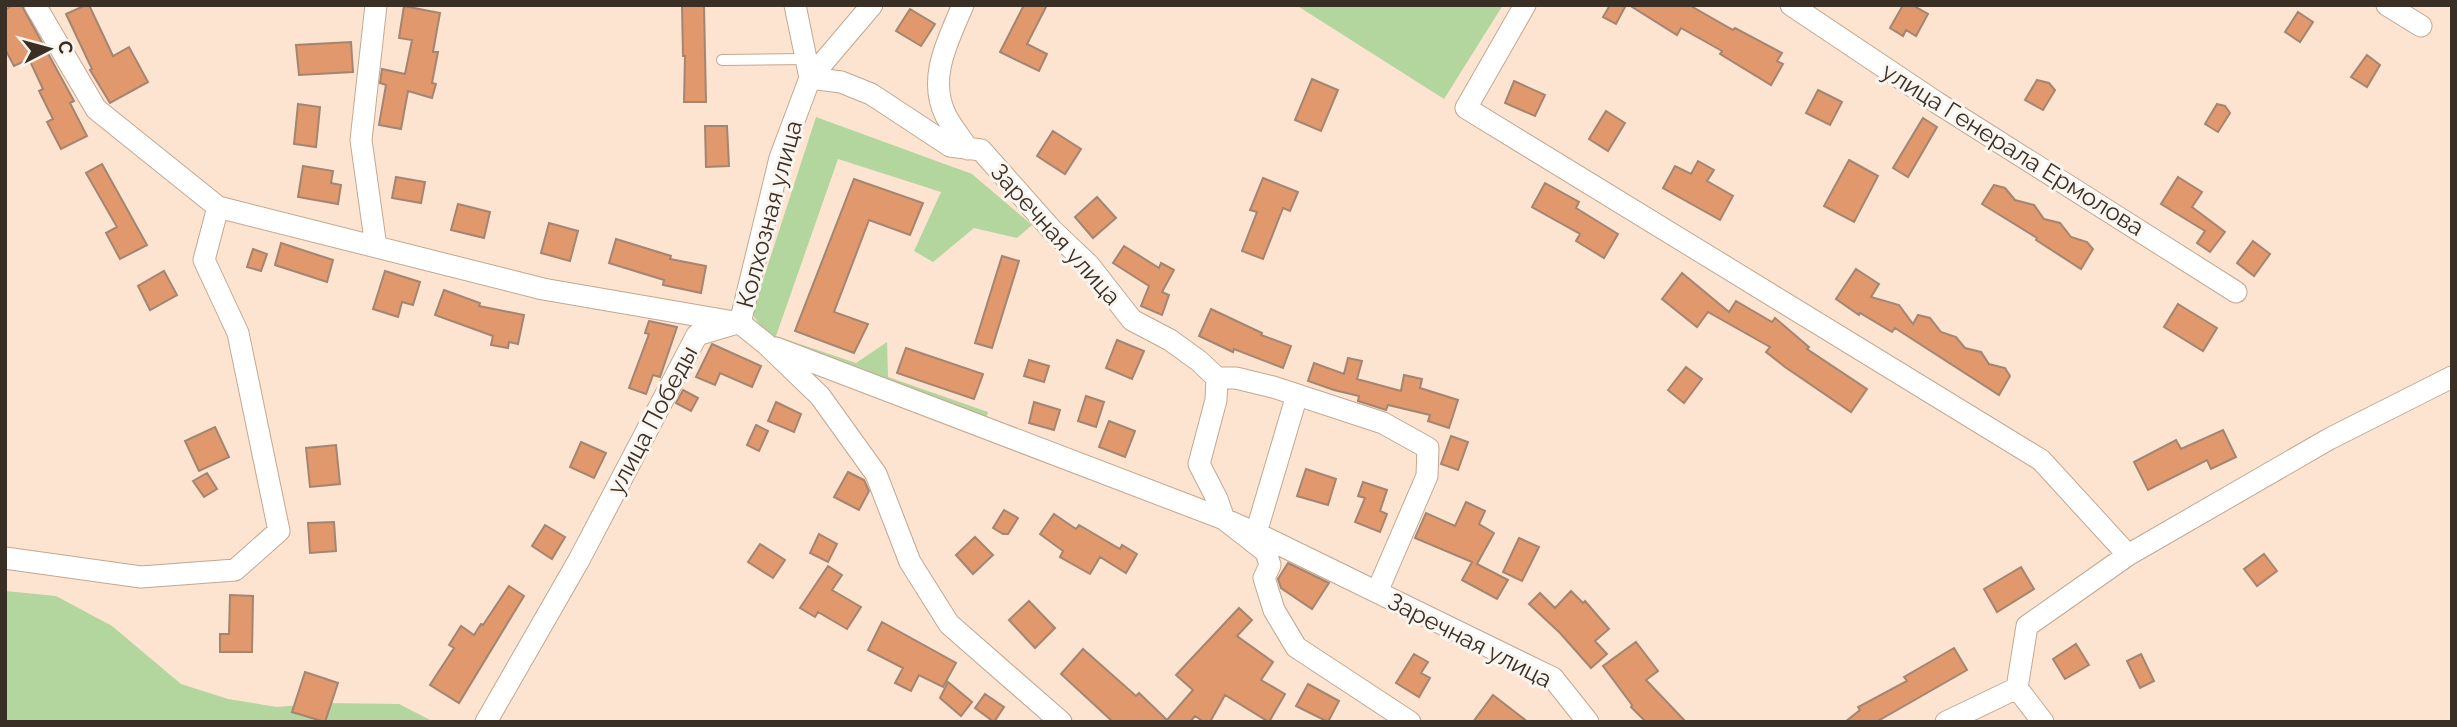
<svg xmlns="http://www.w3.org/2000/svg" width="2457" height="727" viewBox="0 0 2457 727" font-family="Raleway,sans-serif">
	<style>
		.green { fill: #b2d69d }
		.building { fill: #e0986c; stroke: #a48572; stroke-width: 2 }
		.lines { fill: none; stroke-linecap: round; stroke-linejoin: round }
		.lane-casing { stroke: #c4a790; stroke-width: 12 }
		.street-casing { stroke: #c4a790; stroke-width: 23 }
		.lane { stroke: #fff; stroke-width: 10 }
		.street { stroke: #fff; stroke-width: 21 }
		.labels { text-anchor: middle; dominant-baseline: central; stroke-width: 6; stroke-linejoin: round; paint-order: stroke }
		.street-label { font-size: 24px; fill: #3a2f25; stroke: #fbf5f0 }
	</style>
	<rect width="100%" height="100%" fill="#fce4d0"/>
	<!-- green -->
	<path class="green" d="M1296,5H1503L1444,99Z
		M816,117L972,174L1032,225L1017,238L974,228L933,262L914,251L941,192L838,159L776,336L856,363L887,342L888,377L988,412L985,422L772,341L752,314Z
		M5,591L56,596L112,626L181,684L228,699L277,707L322,703L399,704L434,722H5Z"/>
	<!-- building -->
	<path class="building" d="M13,5L22,6L74,101L70,103L87,136L61,149L47,122L53,119L39,91L43,89L29,59L14,66L5,49V10Z
		M86,5H89L113,56L129,47L148,82L110,103L90,70L92,69L66,14Z
		M682,5H704L706,102H684L685,56H683Z
		M1024,5H1047L1027,44L1047,54L1039,71L1000,52Z
		M1610,5H1626L1616,24L1603,17Z
		M1629,5H1689L1733,30L1735,28L1782,53L1777,61L1783,64L1771,85L1720,54L1722,51L1681,28L1677,35Z
		M1903,5H1912L1928,14L1916,36L1906,30L1903,36L1890,28Z
		M404,6L440,13L433,52H438L432,83L436,84L432,98L408,91L401,129L379,125L386,85L380,83L382,69L405,74L412,40L399,38Z
		M910,9L935,24L921,46L896,31Z
		M2298,12L2313,22L2300,42L2285,32Z
		M351,42L353,72L299,75L296,45Z
		M2367,55L2380,65L2367,87L2351,77Z
		M1312,79L1338,90L1321,131L1295,120Z
		M2037,80L2049,83L2055,90L2043,110L2025,100Z
		M1514,81L1545,95L1535,116L1505,103Z
		M1818,90L1842,102L1830,125L1806,113Z
		M298,104L320,107L316,147L294,144Z
		M2217,104L2225,106L2230,113L2218,132L2205,124Z
		M1606,111L1625,123L1608,151L1589,139Z
		M1923,118L1937,127L1908,177L1893,168Z
		M705,126H727L729,166L706,167Z
		M1053,131L1081,149L1065,174L1037,156Z
		M1849,160L1878,176L1854,222L1824,206Z
		M1698,161L1714,170L1707,181L1733,196L1720,220L1663,188L1675,166L1691,174Z
		M102,164L147,245L120,259L106,233L117,227L86,173Z
		M303,166L333,171L331,183L341,185L338,204L298,197Z
		M396,177L425,182L421,203L392,198Z
		M2178,177L2202,192L2192,207L2225,232L2210,252L2197,243L2205,231L2161,204Z
		M1263,178L1298,192L1290,211L1283,208L1263,259L1242,251L1257,212L1250,210Z
		M854,179L923,203L910,235L869,220L834,312L868,324L854,353L795,331Z
		M1545,183L1579,202L1576,208L1618,234L1604,258L1576,241L1580,234L1532,207Z
		M1994,185L2005,188L2015,200L2034,205L2044,219L2060,223L2071,237L2087,242L2093,249L2081,269L2036,240L2037,238L1982,204Z
		M1097,197L1116,218L1093,238L1075,217Z
		M458,204L490,212L484,238L451,230Z
		M549,223L578,231L570,261L541,253Z
		M616,239L671,256L670,259L706,266L701,293L663,285L664,280L609,263Z
		M2253,241L2270,254L2254,276L2237,263Z
		M281,243L333,260L327,282L275,265Z
		M1124,246L1159,268L1161,263L1174,270L1162,292L1169,295L1162,315L1141,306L1149,286L1113,263Z
		M253,249L267,254L261,271L247,267Z
		M1002,256L1019,261L992,348L975,343Z
		M1856,269L1879,284L1871,297L1899,305L1913,324L1918,315L1930,318L1941,332L1956,337L1965,348L1981,352L1989,364L2005,368L2010,376L1999,395L1895,328L1892,332L1860,313L1859,315L1836,299Z
		M164,271L177,295L150,310L138,286Z
		M385,271L420,282L413,305L402,302L398,317L373,309Z
		M1682,273L1729,312L1736,301L1772,322L1775,318L1809,347L1807,349L1867,389L1851,412L1785,367L1766,352L1770,347L1708,312L1697,327L1662,299Z
		M444,290L480,303L479,306L524,315L518,344L509,342L508,348L491,345L493,336L435,315Z
		M2178,304L2217,328L2203,351L2164,327Z
		M1211,309L1262,333L1261,335L1291,346L1283,368L1234,349L1233,352L1199,336Z
		M649,321L677,327L660,377L653,375L646,394L629,388L649,334L645,333Z
		M1117,340L1144,351L1132,379L1106,368Z
		M712,344L761,366L752,387L720,373L715,385L696,377Z
		M906,348L983,374L974,399L897,373Z
		M1348,358L1362,361L1357,379L1401,391L1404,375L1422,379L1420,388L1458,400L1449,428L1428,421L1430,415L1388,405L1386,410L1358,401L1359,396L1334,390L1308,381L1314,363L1344,374Z
		M1029,360L1049,366L1044,382L1024,376Z
		M1686,367L1702,379L1684,403L1668,390Z
		M683,390L698,398L691,411L676,403Z
		M1086,396L1104,402L1096,427L1078,421Z
		M776,402L801,414L794,432L768,421Z
		M1034,402L1060,410L1054,430L1029,423Z
		M1109,421L1135,431L1125,457L1099,447Z
		M756,425L768,431L759,451L747,445Z
		M215,427L229,457L199,471L185,441Z
		M2223,430L2236,457L2211,469L2207,460L2148,490L2134,462L2176,440L2181,449Z
		M1451,436L1468,442L1458,470L1441,464Z
		M581,442L606,453L594,478L570,467Z
		M336,445L340,484L310,487L306,448Z
		M1306,469L1336,479L1328,505L1297,496Z
		M848,472L864,480L869,491L859,510L834,497Z
		M207,473L217,489L204,497L193,481Z
		M1363,482L1387,490L1380,511L1387,514L1380,532L1355,522L1365,498L1358,496Z
		M1466,502L1485,511L1479,524L1494,533L1477,564L1508,580L1497,599L1462,580L1472,562L1415,538L1426,513L1455,526Z
		M1004,510L1018,518L1008,534H1003L993,528Z
		M1054,514L1076,529L1079,525L1120,549L1122,545L1137,554L1126,573L1100,557L1090,574L1060,557L1063,551L1040,534Z
		M334,522L336,551L310,553L308,523Z
		M545,525L565,537L552,559L532,546Z
		M819,534L837,544L828,562L810,553Z
		M975,537L993,555L973,574L956,555Z
		M1519,538L1539,547L1522,581L1503,572Z
		M760,544L785,560L773,578L748,562Z
		M2264,554L2277,571L2257,586L2244,569Z
		M1288,563L1329,583L1312,609L1281,588L1278,579Z
		M828,566L842,575L832,590L861,607L847,629L818,612L815,617L800,608Z
		M2021,567L2034,589L1997,612L1984,589Z
		M509,586L524,596L459,703L430,685L454,648L449,645L461,626L474,635L481,624L483,625Z
		M1571,591L1583,603L1585,601L1609,629L1595,641L1607,654L1591,668L1560,633L1529,604L1540,593L1555,608Z
		M230,595L253,596L252,652H220V634H229Z
		M1029,601L1055,628L1035,648L1009,620Z
		M1239,608L1252,620L1237,636L1273,662L1261,680L1285,694L1269,722L1225,695L1210,722H1204L1195,716L1190,722H1113L1061,674L1083,649L1136,696L1139,693L1167,720L1193,690L1176,675Z
		M882,622L956,663L943,687L919,675L911,691L895,683L903,668L868,650Z
		M1636,642L1658,671L1646,680L1686,722H1646L1631,707L1632,705L1603,666Z
		M2076,644L2089,665L2065,679L2053,659Z
		M1954,648L1967,670L1876,722H1845L1860,710L1858,707L1907,681L1904,677Z
		M1414,654L1428,662L1421,673L1430,678L1419,697L1396,683Z
		M2141,654L2154,681L2140,688L2127,661Z
		M305,672L338,683L325,722L292,712Z
		M948,682L972,702L961,716L940,698Z
		M1308,684L1339,701L1328,722L1296,706Z
		M985,694L1004,707L994,722L975,708Z
		M1493,695L1528,722H1473Z"/>
	<g class="lines">
		<!-- lane casing -->
		<g class="lane-casing">
			<path id="lane" d="M722,60L806,59"/>
		</g>
		<!-- street casing -->
		<g class="street-casing">
			<path id="street" d="M35,5L96,109L218,207L543,289L740,323L766,344L820,396L876,474L910,562L949,624L1061,722
				M376,5L361,140L376,247
				M795,5L810,78L841,82L871,94L950,146L981,150L1052,230L1089,265L1132,320L1170,340L1199,361L1217,378L1216,400L1199,464L1217,499L1224,519L1266,552L1270,565L1264,578L1274,610L1296,647L1410,722
				M963,5C948,41 927,78 946,116C952,127 961,138 968,149
				M1525,5L1466,108L2041,460L2128,555
				M1791,5L1936,102L2236,292
				M2387,5L2421,26
				M740,323L780,158L810,78L872,5
				M776,348L1224,519L1256,533L1553,678L1588,722
				M1217,378H1236L1273,387L1383,423L1428,448L1427,476L1377,592
				M1256,533L1297,395
				M5,558L141,577L235,570L279,531L238,333L204,260L218,207
				M2017,688L2027,626L2128,555L2329,439L2452,377
				M486,722L579,560L697,335L734,324
				M1946,722L2017,688L2043,722"/>
		</g>
		<!-- lane -->
		<use href="#lane" class="lane"/>
		<!-- street -->
		<use href="#street" class="street"/>
	</g>
	<g class="labels">
		<!-- street labels -->
		<g class="street-label">
			<text transform="translate(2013 149) rotate(32)">улица Генерала Ермолова</text>
			<text transform="translate(769 214) rotate(-75)">Колхозная улица</text>
			<text transform="translate(1056 234) rotate(48)">Заречная улица</text>
			<text transform="translate(652 420) rotate(-62)">улица Победы</text>
			<text transform="translate(1470 640) rotate(27)">Заречная улица</text>
		</g>
	</g>
	<!-- border -->
	<rect width="2457" height="727" fill="none" stroke="#3a2f25" stroke-width="14"/>
	<!-- north arrow -->
	<g transform="translate(49 49) rotate(84)" stroke="#fbf5f0" stroke-width="5" paint-order="stroke">
	<path d="M0-5L12 26L0 18L-12 26Z" fill="#3a2f25"/>
	<text y="-10" font-size="19" font-weight="bold" text-anchor="middle" fill="#3a2f25">С</text>
	</g>
</svg>
